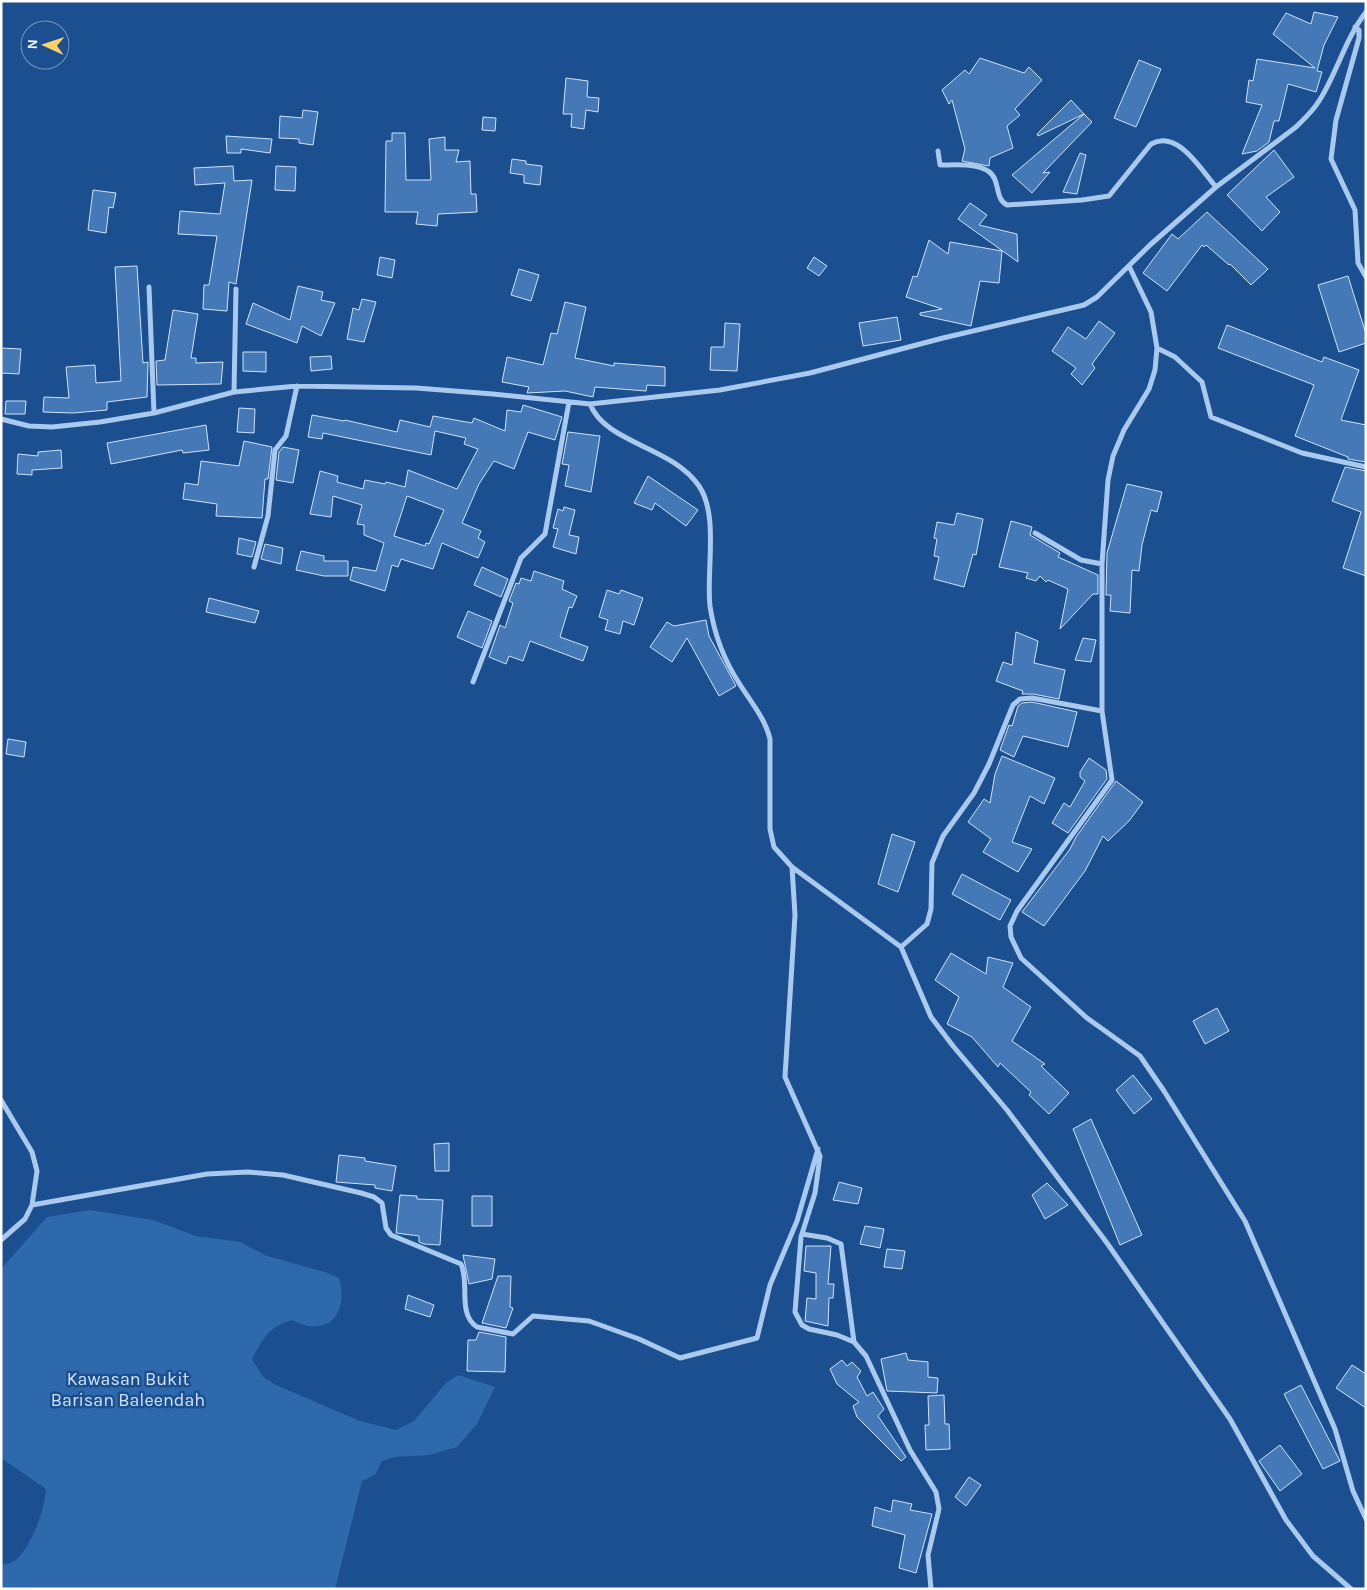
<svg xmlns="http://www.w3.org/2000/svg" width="1367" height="1590" viewBox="0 0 1367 1590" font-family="Karla,sans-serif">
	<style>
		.green { fill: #2e69ad }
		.building { fill: #4478b7; stroke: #cfe3fa; fill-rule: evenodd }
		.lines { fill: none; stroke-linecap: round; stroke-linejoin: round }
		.minor { stroke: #a9c9ee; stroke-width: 5 }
		.labels { text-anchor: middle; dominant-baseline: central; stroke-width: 5; stroke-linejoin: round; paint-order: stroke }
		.park-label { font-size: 18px; fill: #cfe3fa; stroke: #1b4f8f }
	</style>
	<rect width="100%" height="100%" fill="#1b4f8f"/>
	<!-- green -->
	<path class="green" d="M90,1210L153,1220L196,1236L240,1242L267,1256L325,1272L339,1278C349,1314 328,1339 292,1320C268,1327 263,1339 252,1359L263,1377L276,1385L360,1421L396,1430L414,1421L446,1383L458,1375L495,1387L477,1424L457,1447L429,1455L395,1457L382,1461L375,1475L362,1481L335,1589H1V1565C6,1564 12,1563 16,1560C33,1543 44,1512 46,1489L1,1458V1269L47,1217Z"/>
	<!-- building -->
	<path class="building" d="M1314,12L1338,17L1324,45L1317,71L1322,72L1316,92L1288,84L1279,121H1274L1269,142L1257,151L1242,154L1262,105L1246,102L1249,80L1253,81L1257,59L1315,68L1273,34L1286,13L1311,24Z
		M980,58L1024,73L1029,67L1042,80L1015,109L1020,115L1007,126L1013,148L990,158L989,166L962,161L965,149L952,100L949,104L942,90L965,70L969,74Z
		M1139,60L1161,69L1136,127L1114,118Z
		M566,78L588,81L587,97L599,98L598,112L586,110L584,129L571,127L572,114H563Z
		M1071,100L1084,114L1038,136L1037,134Z
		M303,110L318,112L313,145L299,143V139L279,138L280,116L302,118Z
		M1084,114L1092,122L1043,173L1050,172L1032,193L1012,175Z
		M483,117L496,118L495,131L482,130Z
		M392,133H405L406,180H431L429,139L445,137V150H459L456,162L470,161L471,194H476L477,212L438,214L437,226L416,224L418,212H385L386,141H392Z
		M226,136L272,139L270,153L241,149V153H227Z
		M1274,150L1294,177L1266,197L1280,212L1262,231L1227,195Z
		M1080,153L1086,155L1077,194L1063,192Z
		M512,159L526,161V164L542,166L540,185L524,183V175L510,173Z
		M233,166L234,181L252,180L236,284L229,282L227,311L203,309L204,285H209L217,236L178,234L180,211L220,214L225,183L195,185L194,168Z
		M276,166L296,167L295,191L275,190Z
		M93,190L116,193L113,208L109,207L106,233L88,230Z
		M970,203L987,215L979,225L1017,234L1018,262L958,219Z
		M1207,212L1268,269L1251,285L1230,264L1229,265L1206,245L1204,247L1202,245L1167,291L1143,273L1172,234L1178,239Z
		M929,240L948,254L950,242L1002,251L999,283L980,281L971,326L920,315V313L942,309L906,297L913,276L917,277Z
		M380,257L395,260L392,278L377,275Z
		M814,257L827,266L819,276L807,268Z
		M137,266L143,363L148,362L147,397L107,402V410L73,413L43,412L44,397L69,398L66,367L95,365L96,383L121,381L115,267Z
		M519,269L539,275L531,301L511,295Z
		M1348,276L1366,334V343L1339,352L1318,285Z
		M298,286L323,292L321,300L335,303L321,336L302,326L297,343L246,324L253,303L290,320Z
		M362,299L376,302L364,342L347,339L353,308L359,310Z
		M565,302L586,307L575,358L614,366V363L665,367V386L647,385L646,391L595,387L593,397L565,391L527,393L529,387L502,382L507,357L543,365L551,333L557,334Z
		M173,310L198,314L191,358H196V363L223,362L221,384L157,385L156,361L165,360Z
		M897,317L901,340L863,346L859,323Z
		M1099,321L1115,333L1092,364L1095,368L1082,385L1071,374L1076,368L1052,351L1068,327L1086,339Z
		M725,323L740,324L737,371L710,370L711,347H724Z
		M1227,325L1322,362L1324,357L1359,370L1341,420L1366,425V462L1348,459V457L1295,436L1314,385L1218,348Z
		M1,348L21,349L19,374L1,373Z
		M243,352H266V372L243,371Z
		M331,356L332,369L311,371L310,357Z
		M6,401H26L25,414H5Z
		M523,405L562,417L555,440L528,432L514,469L494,461L479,484L462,523L481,531L478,538L485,542L478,558L442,543L433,569L401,559L398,567L392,565L385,591L350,580L353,567L376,571L384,543L364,535V525L357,524L362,505L333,496L331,517L310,514L320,471L338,476L337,482L363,489L365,480L385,484L386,482L405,487L408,470L457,489L478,449L464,444L466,438L435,431L431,455L323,433L322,439L308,437L312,415L344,421L345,420L397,432L400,420L430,427L433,416L472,423L474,418L505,431L507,410L521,412ZM407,496L444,510L429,544L426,543L425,546L394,536Z
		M239,408L255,409L254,433L237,432Z
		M206,425L209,450L183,453L182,450L111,464L107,443Z
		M568,432L600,436L591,492L565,486L569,465L562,464Z
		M244,441L272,447L268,479H265L262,518L216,516L217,504L183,499L185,483L198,485L201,461L239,466Z
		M283,447L299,450L293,483L276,480L279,452Z
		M61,450L62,468L32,470V475L17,474L18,454L38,456V452Z
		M1345,467L1366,471V576L1343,568L1361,512L1332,501Z
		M648,476L698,510L686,526L655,503L652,510L634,503Z
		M1127,484L1162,492L1157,512L1151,510L1142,545L1139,571L1132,570L1130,613L1110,611L1111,595H1106L1107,553Z
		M564,507L575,510L569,535L579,537L576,554L553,547L558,529L553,528L558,509L563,511Z
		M957,513L983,519L976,555L973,554L964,587L934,579L939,557L934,556L937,539L934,538L937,522L954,525Z
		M1011,521L1032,527L1030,535L1060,553L1058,557L1098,575V594H1093L1060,629L1068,589L1048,580L1046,582L1040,576L1036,581L1026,578L1028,573L999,567Z
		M239,538L256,542L252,557L237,554Z
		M265,544L283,548L281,564L261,559Z
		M301,551L324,556V561H348V576H324L296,570Z
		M482,567L508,579L501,597L474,585Z
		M534,571L564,581L562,589L577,596L572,608L569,607L560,637L588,647L583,661L530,641L523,661L509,656L506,664L489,657L500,625L505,628L513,603L509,601L516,583L519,584L521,578L531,581Z
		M607,590L619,594L621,590L643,598L634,625L623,621L620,634L605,630L608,620L599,617Z
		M209,598L259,611L255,623L206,612Z
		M468,611L492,621L482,648L457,637Z
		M706,620L709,636L736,686L719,696L687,638L672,662L650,647L667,622L674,626Z
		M1016,632L1038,641L1034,663L1065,670L1059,699L1033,694H1022L1023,691L996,681L1003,662L1012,665Z
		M1083,638L1096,640L1091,662L1075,660Z
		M1032,702L1077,712L1068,747L1023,736L1014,757L1000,750L1009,725L1012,726L1018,706L1022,703Z
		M8,739L26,742L24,757L6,754Z
		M1002,756L1055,778L1044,804L1030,796L1012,842L1032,849L1018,872L983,852L991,839L968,822L984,799L990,803L995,774Z
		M1089,758L1106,770L1107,779L1068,833L1052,823L1064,803L1070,807L1085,781L1080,777V772Z
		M1116,781L1143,802L1129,821L1108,841L1103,836L1085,871L1044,926L1022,912L1070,849L1076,837Z
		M892,834L915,842L898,892L878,884Z
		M962,874L1011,900L1000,920L952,894Z
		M951,953L986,974L988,957L1013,963L1003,987L1031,1007L1012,1041L1045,1064L1041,1066L1069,1093L1049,1114L1029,1095L1031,1092L1000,1063L998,1067L972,1037L947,1024L959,997L935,980Z
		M1217,1008L1229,1031L1205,1044L1193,1021Z
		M1133,1075L1152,1099L1134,1114L1116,1090Z
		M1091,1119L1142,1235L1120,1245L1073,1129Z
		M449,1143V1171H435L434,1144Z
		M339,1155L365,1158V1161L396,1166L392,1191L375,1188V1185L336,1182Z
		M839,1182L862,1188L858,1204L833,1200Z
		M1047,1183L1068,1205L1045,1219L1032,1195Z
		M400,1195L417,1196V1199L443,1200L440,1245L424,1244L419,1242V1236L396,1233Z
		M472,1196H492V1226H472Z
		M865,1226L884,1229L880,1248L860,1244Z
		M806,1246H831L828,1284H834L833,1298H829L828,1326L805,1321L807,1298L816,1299V1273L804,1271Z
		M887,1249L905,1251L902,1269L884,1267Z
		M463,1255L495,1259L492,1279L469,1284Z
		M498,1276H511L510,1307L513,1308L506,1328L482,1323Z
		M408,1295L434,1305L430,1317L405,1309Z
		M479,1332L506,1337L505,1372L467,1371L468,1340H476Z
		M906,1353L908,1360L928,1362V1377L938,1378L937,1393L887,1391L881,1359Z
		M842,1360L847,1366L852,1362L861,1371L857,1377L867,1396L873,1392L884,1409L878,1416L906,1457L901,1461L857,1417L853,1406L859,1402L837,1384L830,1369Z
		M1352,1365L1366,1374V1408L1336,1388Z
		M1301,1385L1340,1461L1323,1469L1284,1394Z
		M944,1395L945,1424H949L950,1449L926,1450L925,1425H929L928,1396Z
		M1280,1445L1302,1474L1280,1491L1259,1461Z
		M969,1477L981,1485L966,1506L955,1497Z
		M893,1500L912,1504L910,1510L932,1514L916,1573L899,1568L905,1535L872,1526L875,1507L891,1512Z"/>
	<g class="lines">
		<!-- minor -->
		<path class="minor" d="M1355,27L1359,30V38L1336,120L1331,159L1355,210L1358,263L1366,277
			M938,151L940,165C954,165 976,163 988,171C1001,179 994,199 1007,205L1082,200L1109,196L1151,144C1178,129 1201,170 1216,187
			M1129,266L1151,312L1157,348L1155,370L1149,389L1124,430L1113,456L1108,480L1102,564V711L1112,780L1017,911L1010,926L1011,937L1021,958L1087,1018L1140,1056L1164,1091L1245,1221L1335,1429L1353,1491L1366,1519
			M149,287L154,413
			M1157,348L1175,357L1202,382L1211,417L1302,453L1366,467
			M234,392L236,289
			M590,404C606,444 672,446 699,486C719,515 706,572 710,606C714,633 724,660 739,683C750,701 765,718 770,739V829L774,847L792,867L901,947L931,1017L953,1046L1007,1110L1107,1243L1230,1419L1286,1520L1313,1556L1351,1589
			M1,419L29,426L52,427L100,422L154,413L234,392L297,386L416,388L493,394L590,404L720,390L810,373L943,338L1084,305L1097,297L1150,245L1216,187L1296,127C1304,119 1313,111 1319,101C1337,73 1345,39 1366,12
			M1035,533L1081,560L1102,564
			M254,567L268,516L275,450L286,436L297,386
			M473,682L521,558L545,534L569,402
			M792,867L795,915L785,1077L820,1156L815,1193L801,1237L795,1312L802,1325L809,1329L837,1335L854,1342L866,1356L910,1450L936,1492L939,1509L928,1555L931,1589
			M901,947L927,924L931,909L932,863L943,836L974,793L989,764L1013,705L1020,699L1032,698L1102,711
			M1,1100L32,1152L37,1171L32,1205L25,1219L1,1240
			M32,1205L207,1174L248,1172L283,1175L361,1193L374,1197L382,1203L386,1228L391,1235L461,1264C470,1283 457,1314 477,1327L513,1334L533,1316L589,1321L639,1339L680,1358L757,1338L770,1285L797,1221L818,1149
			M802,1234L827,1238L841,1244L854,1342"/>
	</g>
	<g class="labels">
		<!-- park labels -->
		<g class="park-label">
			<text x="128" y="1379">Kawasan Bukit<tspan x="128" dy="21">Barisan Baleendah</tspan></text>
		</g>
	</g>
	<!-- border -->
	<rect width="1367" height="1590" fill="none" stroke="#ffffff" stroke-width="5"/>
	<!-- north arrow -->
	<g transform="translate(45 45) rotate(273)"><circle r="24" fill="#1b4f8f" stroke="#7695bc"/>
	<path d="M0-4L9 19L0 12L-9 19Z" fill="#ffd166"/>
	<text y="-8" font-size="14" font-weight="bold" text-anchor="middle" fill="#ffffff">N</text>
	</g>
</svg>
